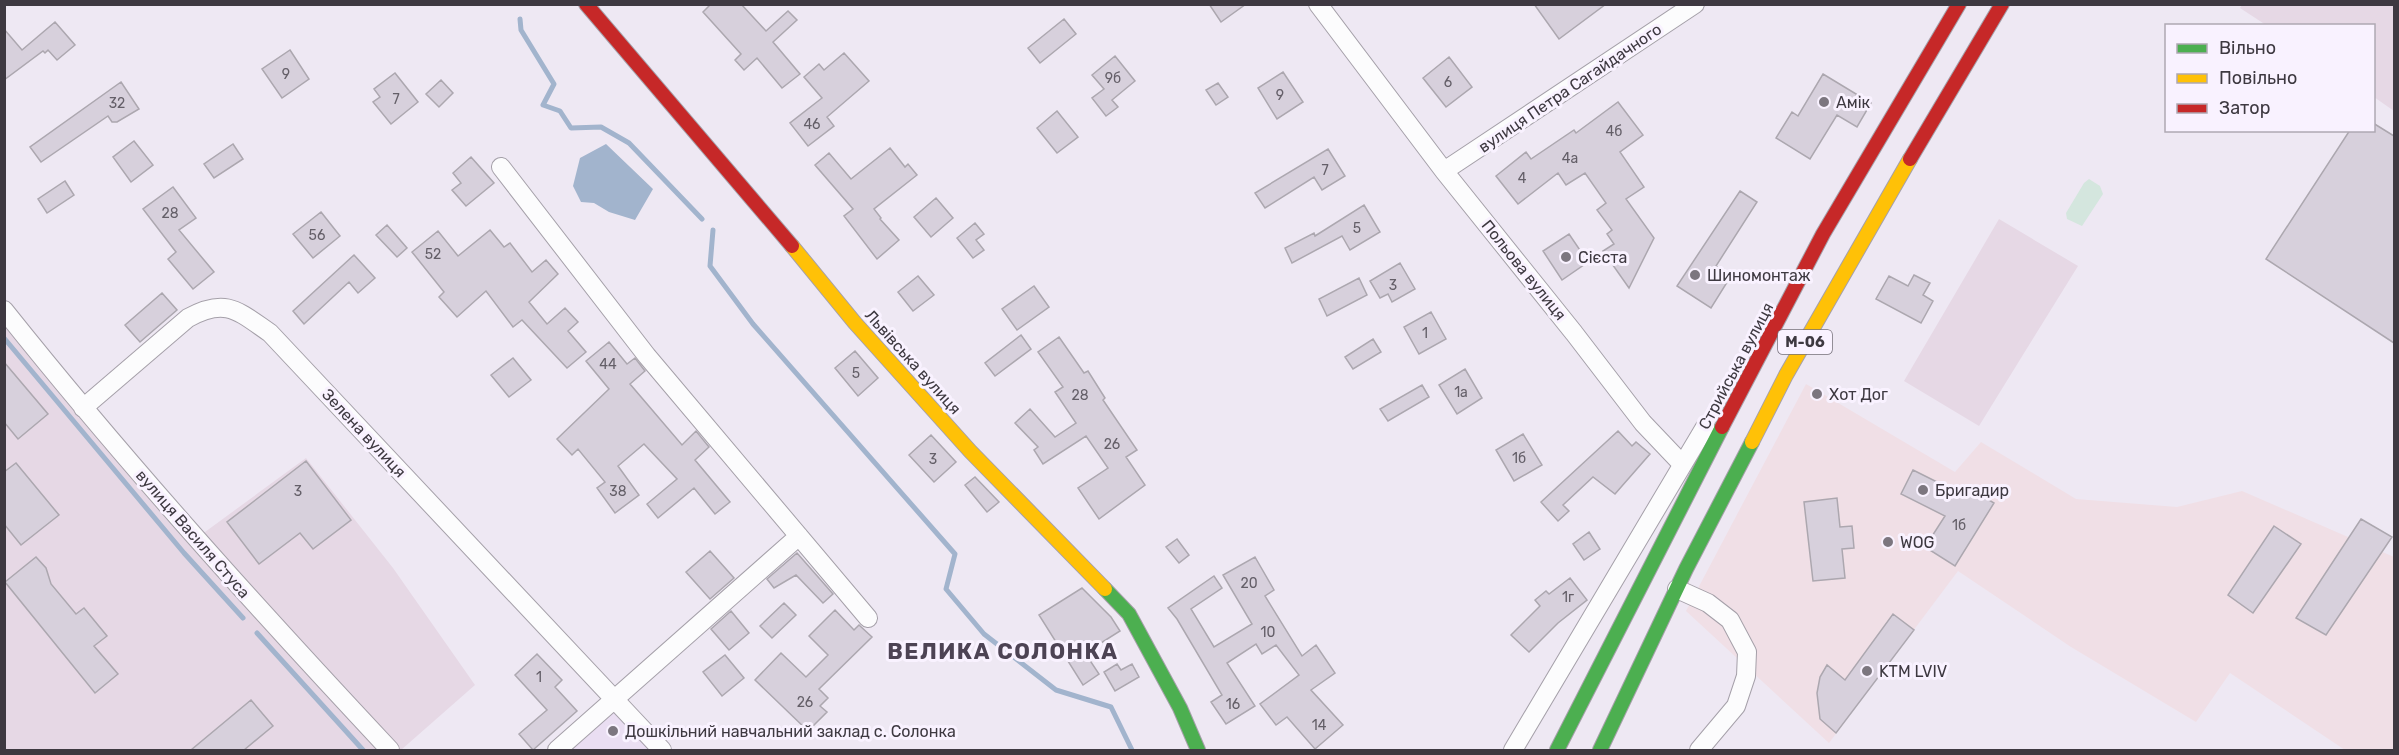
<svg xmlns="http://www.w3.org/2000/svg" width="2399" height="755" viewBox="0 0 2399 755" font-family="Rubik,sans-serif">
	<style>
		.commercial { fill: #f0dfe6 }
		.industrial { fill: #e6d8e5 }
		.built { fill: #eadef2 }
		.green { fill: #d4e6de }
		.water { fill: #a2b4cd }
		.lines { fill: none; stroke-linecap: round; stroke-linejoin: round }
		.stream { stroke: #a2b4cd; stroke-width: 5 }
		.building { fill: #d7d0dc; stroke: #aca7af; stroke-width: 1.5 }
		.street-casing { stroke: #a5a0a9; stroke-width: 20 }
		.fast-casing { stroke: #a5a0a9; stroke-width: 16 }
		.slow-casing { stroke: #a5a0a9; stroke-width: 16 }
		.jam-casing { stroke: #a5a0a9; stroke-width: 16 }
		.street { stroke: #fcfcfd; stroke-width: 18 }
		.fast { stroke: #4caf50; stroke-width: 14 }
		.slow { stroke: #ffc107; stroke-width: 14 }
		.jam { stroke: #c62828; stroke-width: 14 }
		.poi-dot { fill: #7c767f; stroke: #f9f2ff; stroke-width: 2 }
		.labels { text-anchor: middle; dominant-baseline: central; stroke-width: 6; stroke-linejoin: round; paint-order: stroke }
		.number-label { font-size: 14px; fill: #645f68 }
		.shield { fill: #f9f2ff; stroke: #76707a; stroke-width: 1.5 }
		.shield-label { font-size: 15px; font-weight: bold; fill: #3e3941 }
		.street-label { font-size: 16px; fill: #3e3941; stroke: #f9f2ff }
		.poi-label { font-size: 16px; fill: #3e3941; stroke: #f9f2ff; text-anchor: start }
		.district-label { font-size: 22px; font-weight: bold; letter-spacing: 1.5px; fill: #4d4354; stroke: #f9f2ff }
	</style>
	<rect width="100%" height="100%" fill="#eee8f3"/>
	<!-- commercial -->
	<path class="commercial" d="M1806,384L1955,472L1981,442L2076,499L2177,507L2242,491L2394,557V750H2345L2230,673L2196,722L2071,647L1958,571L1829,743L1686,611Z"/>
	<!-- industrial -->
	<path class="industrial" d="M2242,5H2394V111L2374,97V26L2266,25L2240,8Z
		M1999,219L2078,266L1979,426L1904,381Z
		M4,324L190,543L306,458L393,568L475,685L401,750H5Z"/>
	<!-- built -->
	<path class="built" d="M616,711L652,750H570Z"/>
	<!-- green -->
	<path class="green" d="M2089,179L2100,186L2103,194L2082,226L2067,219L2066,213L2084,183Z"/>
	<!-- water -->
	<path class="water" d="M606,144L653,189L635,220L609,212L594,203L581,202L573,186L580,158Z"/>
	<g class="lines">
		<!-- stream -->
		<path class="stream" d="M520,19L521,30L554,84L543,105L560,111L571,128L601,127L629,143L702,219
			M713,230L710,266L753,324L955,554L946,589L984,634L1056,690L1111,707L1132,750
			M4,338L184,553L243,618
			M257,633L363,750"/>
	</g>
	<!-- building -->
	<path class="building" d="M711,4H741L766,31L788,11L797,20L773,42L800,74L782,88L757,58L744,70L735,60L741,54L703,12Z
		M1209,4H1246L1221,22Z
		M1534,4H1606L1559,39Z
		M1064,19L1076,34L1040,63L1028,48Z
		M55,22L75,45L57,60L48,50L45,53L43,51L4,80V29L22,50Z
		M290,50L309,79L282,98L262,69Z
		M844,53L869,81L827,117L834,126L808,146L790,123L822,98L804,77L819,64L824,70Z
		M1115,56L1135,81L1112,100L1118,107L1106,116L1092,98L1104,89L1092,75Z
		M1449,57L1472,87L1446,107L1423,78Z
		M1283,72L1303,102L1277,119L1258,88Z
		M395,73L418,102L391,124L373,102L380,97L374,89Z
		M1823,74L1871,103L1857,127L1837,115L1810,159L1776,138L1792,112L1798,116Z
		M441,80L453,93L439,107L426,94Z
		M121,82L139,109L117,122H112L108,116L41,162L30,147Z
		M1218,83L1228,97L1216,105L1206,90Z
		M1618,102L1643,135L1620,152L1644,187L1626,199L1654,238L1629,288L1603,251L1614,244L1607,234L1612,230L1597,210L1606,203L1585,173L1566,185L1558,173L1518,204L1496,176L1526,152L1531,159L1574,130L1576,133Z
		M1057,111L1078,137L1057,153L1037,128Z
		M2373,123L2394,136V343L2266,259L2350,130H2373Z
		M134,141L153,165L131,182L113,157Z
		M233,144L243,159L214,178L204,164Z
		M890,148L905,167L908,164L917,175L874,209L881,218L880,219L899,240L877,259L844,216L853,209L815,165L829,153L851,179Z
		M1328,149L1345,176L1322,190L1314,177L1265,208L1255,193Z
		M471,157L494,183L466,206L452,190L461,183L453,173Z
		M65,181L74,195L47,213L38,199Z
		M173,187L196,218L179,230L214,272L193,289L168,259L176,252L143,209Z
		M1740,191L1757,202L1716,266L1731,276L1711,308L1677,286Z
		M936,198L953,218L931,237L914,217Z
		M1364,205L1380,232L1350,250L1342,236L1292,263L1285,248L1314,233L1315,236Z
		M321,212L340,236L313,258L293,234Z
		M975,223L984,234L976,240L984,250L973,258L957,238Z
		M387,225L407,248L397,257L376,235Z
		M490,230L504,247L510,243L532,272L546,260L558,274L529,302L547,324L565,308L578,322L568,331L586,352L567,368L522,320L513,327L486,291L457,317L439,297L444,292L412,252L438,231L458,256Z
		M1569,234L1588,262L1562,280L1543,251Z
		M354,255L375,278L358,293L349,282L304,324L293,311Z
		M1400,263L1415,289L1392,302L1388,294L1380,298L1370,281Z
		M1914,275L1930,283L1923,295L1933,301L1921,323L1876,299L1889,276L1908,286Z
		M918,276L934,295L913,311L898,292Z
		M1359,278L1367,295L1327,316L1319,299Z
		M1034,286L1049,307L1017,330L1002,309Z
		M162,293L177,310L140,342L125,325Z
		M1431,312L1446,339L1419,354L1404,327Z
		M1021,335L1031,349L995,376L985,363Z
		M1059,337L1084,373L1088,371L1105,398L1103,400L1137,450L1126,457L1145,485L1099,519L1078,488L1108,468L1086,436L1043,464L1034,450L1038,447L1015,423L1030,409L1055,437L1076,423L1055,392L1063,387L1038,352Z
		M1373,339L1381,352L1353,369L1345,357Z
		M609,342L627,364L635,358L645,371L630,384L682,445L696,431L709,447L695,460L730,502L715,514L694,488L658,518L647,504L677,479L644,444L618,466L639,495L615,513L597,488L605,482L578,449L572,455L557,439L609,389L586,361Z
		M855,351L878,378L858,396L835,368Z
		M513,358L531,380L509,397L491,375Z
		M4,362L48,414L18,439L4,422Z
		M1465,369L1482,398L1457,414L1439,385Z
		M1422,385L1429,397L1388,421L1380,409Z
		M1618,431L1632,446L1636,442L1650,454L1615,494L1593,477L1563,505L1569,511L1558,521L1541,502Z
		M1523,434L1542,465L1514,481L1496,450Z
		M931,435L956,462L934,482L909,455Z
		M306,461L351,520L313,549L300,533L259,564L227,522Z
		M16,463L59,515L21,545L4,524V472Z
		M1913,470L1959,493L1964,485L1994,503L1955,566L1925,547L1945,516L1901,494Z
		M975,477L999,502L987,512L965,485Z
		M1837,498L1840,527L1852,526L1854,548L1842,549L1845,578L1813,581L1804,502Z
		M2361,519L2392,537L2326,635L2296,618Z
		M2274,526L2301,544L2253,613L2228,595Z
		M1589,532L1600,549L1584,560L1573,544Z
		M1177,539L1189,555L1179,563L1166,547Z
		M710,551L734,578L710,599L686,572Z
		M797,553L833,594L823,603L796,575L774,588L767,579Z
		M36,557L46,568L51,584L76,614L84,608L107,636L94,646L118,674L95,693L5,582Z
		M1255,557L1274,590L1265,596L1302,656L1316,645L1335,673L1311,690L1343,725L1315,749L1287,717L1276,725L1260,704L1299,675L1276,645L1262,654L1256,644L1227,663L1255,706L1226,724L1211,702L1222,695L1177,619L1168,608L1214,576L1222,588L1191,609L1214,647L1252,624L1223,575Z
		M1570,578L1587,600L1558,623L1529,652L1511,635L1540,606L1535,600L1546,591L1549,594Z
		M1082,588L1111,617L1120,631L1085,653L1099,674L1083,685L1039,615Z
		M784,603L796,615L772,638L760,626Z
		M835,610L854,630L859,625L872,637L819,689L828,698L820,706L827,712L808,731L755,680L781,653L806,677L828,655L809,636Z
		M731,611L749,633L729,650L711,629Z
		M1893,614L1914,630L1836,733L1820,719L1817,693L1820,677L1827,665L1845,680Z
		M537,654L562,680L555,687L577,711L533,750L519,734L547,710L515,675Z
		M725,655L744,678L722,696L703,672Z
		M1117,664L1121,670L1132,664L1139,677L1115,691L1104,672Z
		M251,700L273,726L244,750H191Z"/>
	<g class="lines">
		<!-- street casing -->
		<g class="street-casing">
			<path id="street" d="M1318,4L1444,171L1574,333L1643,423L1682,464
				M501,167L647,356L868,618
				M1444,171L1695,4
				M4,310C126,463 257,608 390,750
				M83,408L188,318C226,297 238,311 270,333L662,750
				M1677,589L1708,603L1730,620L1747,652L1746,676L1736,706L1699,750
				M557,750L799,536
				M1513,750L1705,427"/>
		</g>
		<!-- fast casing -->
		<g class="fast-casing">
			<path id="fast" d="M1105,589L1129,614L1180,708L1198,750
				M1557,750L1722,427
				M1600,750L1686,569L1752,442"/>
		</g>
		<!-- slow casing -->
		<g class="slow-casing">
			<path id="slow" d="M792,246L855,323L970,451L1105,589
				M1752,442L1786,375L1910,159"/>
		</g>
		<!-- jam casing -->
		<g class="jam-casing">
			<path id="jam" d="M586,4L792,246
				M1910,159L2002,4
				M1722,427L1823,234L1959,4"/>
		</g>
		<!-- street -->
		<use href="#street" class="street"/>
		<!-- fast -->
		<use href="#fast" class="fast"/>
		<!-- slow -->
		<use href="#slow" class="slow"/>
		<!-- jam -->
		<use href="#jam" class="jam"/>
	</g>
	<!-- markers -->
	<g class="poi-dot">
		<circle cx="1824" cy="102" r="6"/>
		<circle cx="1566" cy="257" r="6"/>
		<circle cx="1695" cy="275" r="6"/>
		<circle cx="1817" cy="394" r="6"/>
		<circle cx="1923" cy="490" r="6"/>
		<circle cx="1888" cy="542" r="6"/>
		<circle cx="1867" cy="671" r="6"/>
		<circle cx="613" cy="731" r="6"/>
	</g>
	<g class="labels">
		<!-- number labels -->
		<g class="number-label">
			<text x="286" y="74">9</text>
			<text x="1113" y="78">9б</text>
			<text x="1448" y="82">6</text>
			<text x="1280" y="95">9</text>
			<text x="396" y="99">7</text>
			<text x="117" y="103">32</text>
			<text x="812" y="124">46</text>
			<text x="1614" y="131">4б</text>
			<text x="1570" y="158">4а</text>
			<text x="1325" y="170">7</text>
			<text x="1522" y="178">4</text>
			<text x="170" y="213">28</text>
			<text x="1357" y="228">5</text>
			<text x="317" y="235">56</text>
			<text x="433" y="254">52</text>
			<text x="1393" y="285">3</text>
			<text x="1425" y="333">1</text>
			<text x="608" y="364">44</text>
			<text x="856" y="373">5</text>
			<text x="1461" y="392">1а</text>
			<text x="1080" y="395">28</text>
			<text x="1112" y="444">26</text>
			<text x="1519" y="458">1б</text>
			<text x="933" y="459">3</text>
			<text x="298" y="491">3</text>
			<text x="618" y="491">38</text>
			<text x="1959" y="525">1б</text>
			<text x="1249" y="583">20</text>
			<text x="1568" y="597">1г</text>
			<text x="1268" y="632">10</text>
			<text x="539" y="677">1</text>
			<text x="805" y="702">26</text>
			<text x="1233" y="704">16</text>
			<text x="1319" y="725">14</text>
		</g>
		<!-- shield labels -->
		<rect class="shield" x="1778" y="330" width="54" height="24" rx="4.5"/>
		<g class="shield-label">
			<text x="1805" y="342">М-06</text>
		</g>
		<!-- street labels -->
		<g class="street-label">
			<text transform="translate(1570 88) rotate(-34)">вулиця Петра Сагайдачного</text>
			<text transform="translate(1524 270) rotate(51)">Польова вулиця</text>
			<text transform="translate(913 362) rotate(48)">Львівська вулиця</text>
			<text transform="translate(1736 366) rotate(-62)">Стрийська вулиця</text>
			<text transform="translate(364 433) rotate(47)">Зелена вулиця</text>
			<text transform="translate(193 534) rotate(49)">вулиця Василя Стуса</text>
		</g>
		<!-- poi labels -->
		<g class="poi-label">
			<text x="1836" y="102">Амік</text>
			<text x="1578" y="257">Сієста</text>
			<text x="1707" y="275">Шиномонтаж</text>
			<text x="1829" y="394">Хот Дог</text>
			<text x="1935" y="490">Бригадир</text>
			<text x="1900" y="542">WOG</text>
			<text x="1879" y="671">KTM LVIV</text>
			<text x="625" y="731">Дошкільний навчальний заклад с. Солонка</text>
		</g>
		<!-- district labels -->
		<g class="district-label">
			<text x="1003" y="651">ВЕЛИКА СОЛОНКА</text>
		</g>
	</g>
	<!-- border -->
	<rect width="2399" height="755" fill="none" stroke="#3e3941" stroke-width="12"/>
	<!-- legend -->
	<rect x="2165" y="24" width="210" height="108" fill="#f9f2ff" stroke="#aea8b3" stroke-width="1.5"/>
	<rect x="2177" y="44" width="30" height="9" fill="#4caf50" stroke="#aea8b3" stroke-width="1.5"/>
	<text x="2219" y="54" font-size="18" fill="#3e3941">Вільно</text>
	<rect x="2177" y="74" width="30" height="9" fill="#ffc107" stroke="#aea8b3" stroke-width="1.5"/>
	<text x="2219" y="84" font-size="18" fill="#3e3941">Повільно</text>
	<rect x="2177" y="104" width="30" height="9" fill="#c62828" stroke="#aea8b3" stroke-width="1.5"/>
	<text x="2219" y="114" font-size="18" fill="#3e3941">Затор</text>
</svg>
